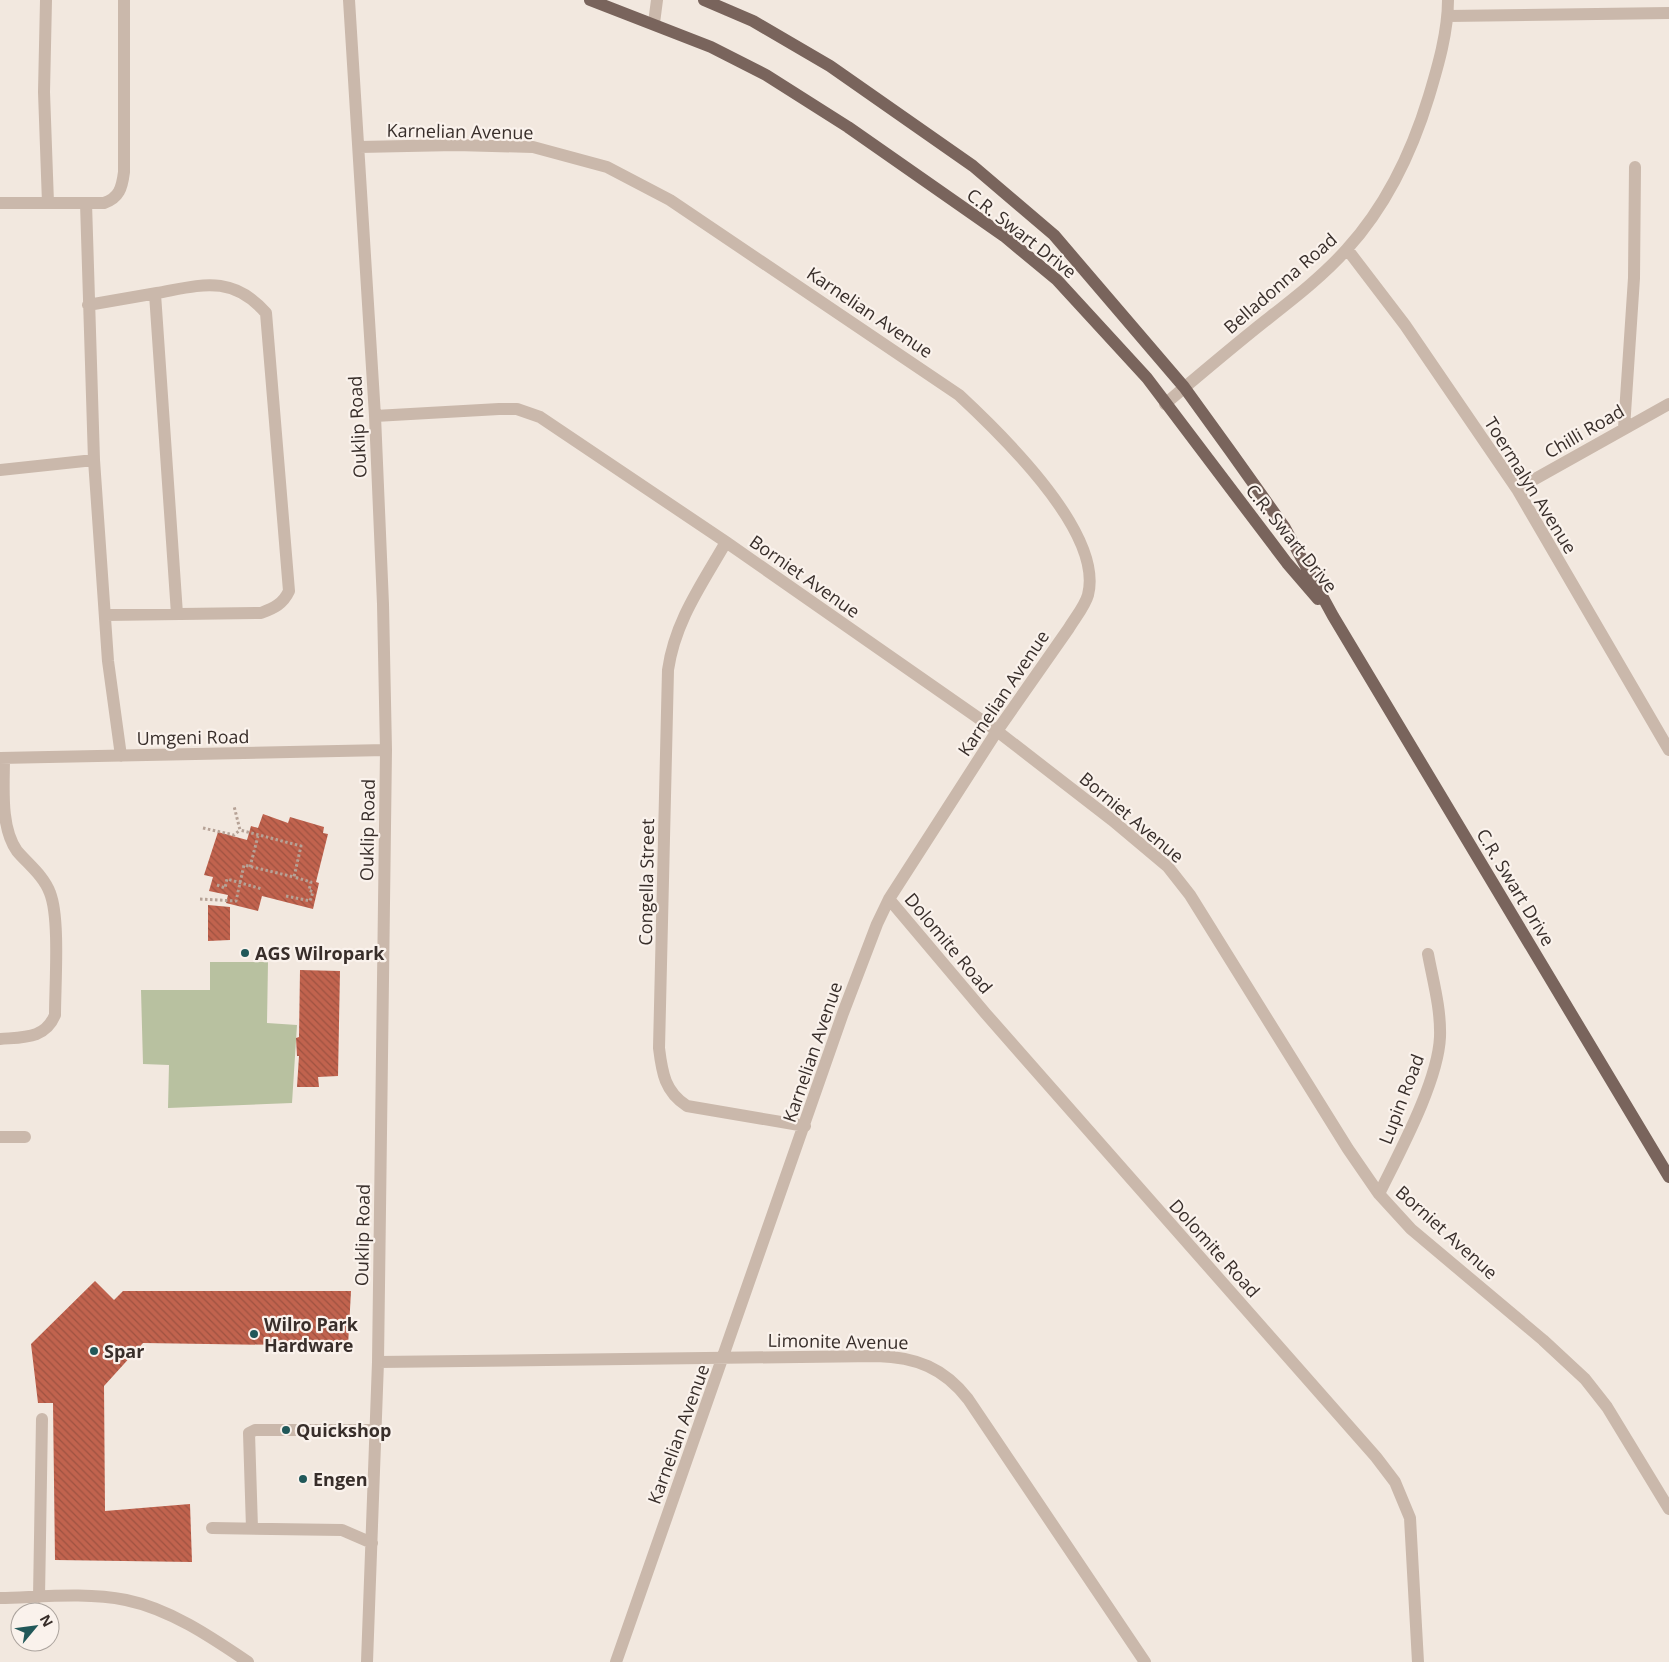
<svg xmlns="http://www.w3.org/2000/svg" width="1669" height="1662" viewBox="0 0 1669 1662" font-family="'Open Sans',sans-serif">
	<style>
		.green { fill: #b8c1a0 }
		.building { fill: url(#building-back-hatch) }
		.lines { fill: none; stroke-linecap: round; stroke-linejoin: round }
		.path { stroke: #b6a296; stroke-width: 3; stroke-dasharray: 2.5 2.5; stroke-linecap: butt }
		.minor { stroke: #cab8ab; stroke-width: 12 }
		.major { stroke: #79645c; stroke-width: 12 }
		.poi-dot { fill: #215859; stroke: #faf2ec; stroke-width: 2 }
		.labels { text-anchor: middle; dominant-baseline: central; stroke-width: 4.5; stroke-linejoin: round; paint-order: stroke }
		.street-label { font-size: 18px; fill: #382e2a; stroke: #faf2ec }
		.poi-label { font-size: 18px; font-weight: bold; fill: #382e2a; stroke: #faf2ec; text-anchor: start }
	</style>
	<defs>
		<pattern id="building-back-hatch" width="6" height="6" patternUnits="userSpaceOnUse" patternTransform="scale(1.25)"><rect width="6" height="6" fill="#c1634e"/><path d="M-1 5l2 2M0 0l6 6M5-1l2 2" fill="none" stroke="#9e5241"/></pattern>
	</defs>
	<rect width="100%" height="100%" fill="#f2e8df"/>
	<!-- green -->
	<path class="green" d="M210,962H268L267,1023L297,1025L292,1103L168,1108L169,1065L143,1064L141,990H210Z"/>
	<!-- building -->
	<path class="building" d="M263,814L288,823L290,817L324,827L323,833L328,834L316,882L319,883L313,909L262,896L258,911L226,903L228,895L209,891L213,877L204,875L218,832L247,840L251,826L258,828Z
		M208,905L230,907V940L208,941Z
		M300,970L340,971L338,1076L318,1077L319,1087H297L299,1056H297L296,1038L299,1037Z
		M95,1281L114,1300L123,1291H351L348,1346L143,1343L104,1386L105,1511L190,1504L192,1562L55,1560L53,1403H38L31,1344Z"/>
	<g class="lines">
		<!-- path -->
		<path class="path" d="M203,828L234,835L240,830
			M250,867L258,836
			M217,885L225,888L227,879L262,889
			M286,896L310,901L313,892L309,890L311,882L294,877
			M200,899L236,901L244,865L294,877L301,846L240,830L234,806"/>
		<!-- minor -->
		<path class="minor" d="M46,0L44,92L48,203
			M349,0L375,416L383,604L386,750L378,1362L367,1662
			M1448,16L1669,13
			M654,23L657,0
			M359,147L456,145L533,147L607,167L670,200L959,395C1001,434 1104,533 1088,595C1085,606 1075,618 1069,628L997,731L889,899L877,924L843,1013L616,1662
			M0,203H104C119,198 122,188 124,172V0
			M86,203L94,460L108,661L121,756
			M1347,249L1405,325L1517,489L1669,750
			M155,294L177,614
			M88,305C111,301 134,297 157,293C201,285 232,274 266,313L289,591C283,604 274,608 261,613L105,615
			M1165,404C1198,376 1231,348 1265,321C1293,299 1323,276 1347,249C1387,205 1412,152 1429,96C1438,66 1448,32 1448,0
			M375,416L499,409H517L540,417L726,542L997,731L1112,820L1168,867L1190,895L1348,1149L1379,1194L1411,1229L1543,1340L1585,1379L1607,1407L1669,1509
			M1624,428L1634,278L1635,167
			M0,470L94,460
			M1517,489L1669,404
			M726,542C702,584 675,621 668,670L659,1048C662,1073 665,1092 687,1106L805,1126
			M0,758L386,750
			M889,899L986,1014L1376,1457L1395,1482L1410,1518L1418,1662
			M0,1039C24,1037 45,1039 55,1015C55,985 60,918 50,893C44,876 28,864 17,851C0,827 4,787 4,758
			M0,1137H25
			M1379,1194C1399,1153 1438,1082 1440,1037C1441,1009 1433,981 1428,954
			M378,1362L877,1356C916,1357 944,1368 968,1399L1145,1662
			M212,1528L342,1530L372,1543
			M252,1528L249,1433L255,1430H375
			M39,1597L42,1419
			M0,1598C41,1597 86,1592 126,1600C170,1609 211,1637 248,1662"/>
		<!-- major -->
		<path class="major" d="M590,0L711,47L766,75L848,127L1004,236L1057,280L1147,378L1287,563L1318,599
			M704,0L753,21L830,66L973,166L1054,235L1184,387L1231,452L1285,528L1333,616L1669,1177"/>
	</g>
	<!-- markers -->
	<g class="poi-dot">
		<circle cx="245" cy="953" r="5"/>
		<circle cx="254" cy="1334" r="5"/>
		<circle cx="94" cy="1351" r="5"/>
		<circle cx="286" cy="1430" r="5"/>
		<circle cx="303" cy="1479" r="5"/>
	</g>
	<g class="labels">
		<!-- street labels -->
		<g class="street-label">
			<text transform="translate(460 131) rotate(1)">Karnelian Avenue</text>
			<text transform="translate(1022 233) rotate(38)">C.R. Swart Drive</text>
			<text transform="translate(1280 283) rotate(-41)">Belladonna Road</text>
			<text transform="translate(870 312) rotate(34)">Karnelian Avenue</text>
			<text transform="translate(357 427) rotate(-93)">Ouklip Road</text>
			<text transform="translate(1584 431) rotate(-30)">Chilli Road</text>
			<text transform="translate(1531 485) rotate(58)">Toermalyn Avenue</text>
			<text transform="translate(1292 538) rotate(51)">C.R. Swart Drive</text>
			<text transform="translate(805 576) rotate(35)">Borniet Avenue</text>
			<text transform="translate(1003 693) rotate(-56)">Karnelian Avenue</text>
			<text transform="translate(193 737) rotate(-1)">Umgeni Road</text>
			<text transform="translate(1132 817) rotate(40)">Borniet Avenue</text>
			<text transform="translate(367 830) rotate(-89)">Ouklip Road</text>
			<text transform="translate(646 882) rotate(-89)">Congella Street</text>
			<text transform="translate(1516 887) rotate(59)">C.R. Swart Drive</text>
			<text transform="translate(949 943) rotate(50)">Dolomite Road</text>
			<text transform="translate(812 1052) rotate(-71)">Karnelian Avenue</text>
			<text transform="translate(1401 1099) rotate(-69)">Lupin Road</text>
			<text transform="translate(1447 1232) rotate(42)">Borniet Avenue</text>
			<text transform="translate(362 1235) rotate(-89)">Ouklip Road</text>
			<text transform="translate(1215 1248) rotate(48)">Dolomite Road</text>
			<text transform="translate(838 1341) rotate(1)">Limonite Avenue</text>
			<text transform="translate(678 1434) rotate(-70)">Karnelian Avenue</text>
		</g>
		<!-- poi labels -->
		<g class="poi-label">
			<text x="255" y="953">AGS Wilropark</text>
			<text x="264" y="1324">Wilro Park<tspan x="264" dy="21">Hardware</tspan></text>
			<text x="104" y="1351">Spar</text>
			<text x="296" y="1430">Quickshop</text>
			<text x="313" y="1479">Engen</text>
		</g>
	</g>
	<!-- north arrow -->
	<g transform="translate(35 1627) rotate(61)"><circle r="24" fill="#faf2ec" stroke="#aca49e"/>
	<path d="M0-4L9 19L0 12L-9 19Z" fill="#215859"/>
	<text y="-8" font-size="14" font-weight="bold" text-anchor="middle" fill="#382e2a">N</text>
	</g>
</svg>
